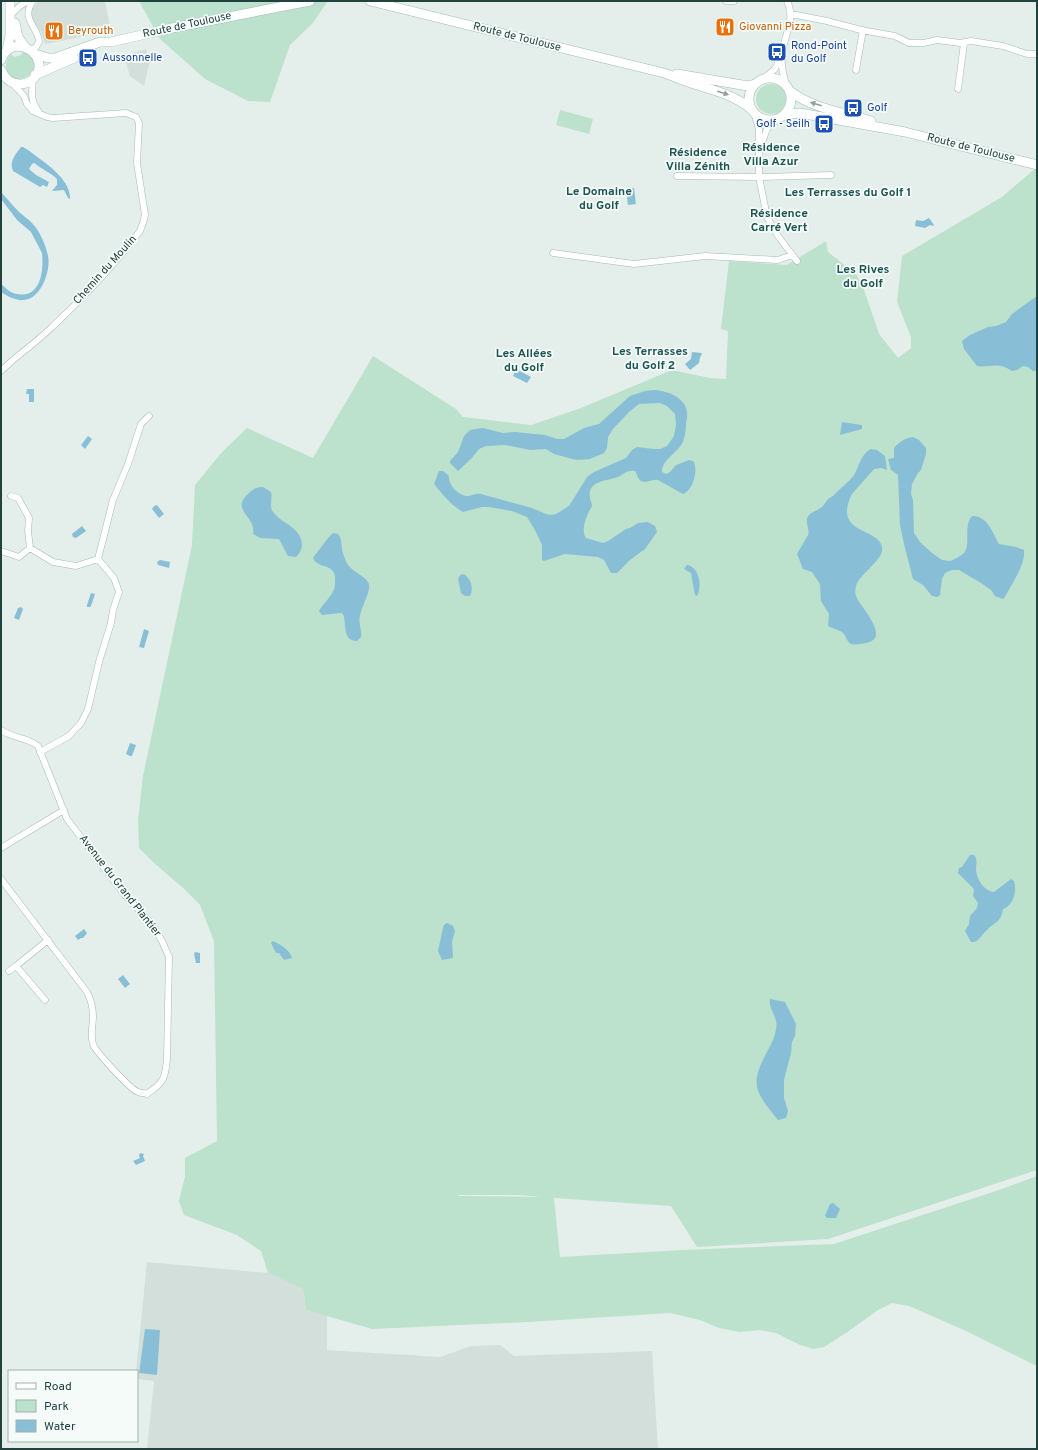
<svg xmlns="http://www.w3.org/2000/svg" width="1038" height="1450" viewBox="0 0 1038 1450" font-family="Overpass,sans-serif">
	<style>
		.built { fill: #d2dfdb }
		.green { fill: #bce1cc; fill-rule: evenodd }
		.water { fill: #89bed7 }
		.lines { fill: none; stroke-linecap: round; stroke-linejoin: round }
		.street-casing { stroke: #a6b8b5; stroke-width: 7 }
		.secondary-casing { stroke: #a1bbb7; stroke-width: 10 }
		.street { stroke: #fff; stroke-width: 6 }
		.secondary { stroke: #fff; stroke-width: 9 }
		.oneway { fill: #90a09f }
		.labels { text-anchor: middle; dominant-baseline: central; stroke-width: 3.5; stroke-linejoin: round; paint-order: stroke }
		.street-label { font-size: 11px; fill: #22423f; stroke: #f5fbf9 }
		.food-label { font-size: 11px; fill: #c56008; stroke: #f5fbf9; text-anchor: start }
		.transit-label { font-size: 11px; fill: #164399; stroke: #f5fbf9; text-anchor: start }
		.neighbourhood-label { font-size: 12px; font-weight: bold; fill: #1c5652; stroke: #f5fbf9 }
	</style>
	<rect width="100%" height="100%" fill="#e4efec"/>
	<!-- built -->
	<path class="built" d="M39,1H105L111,31L45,44L41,32L33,22L31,15L32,9Z
		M146,49L150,61L144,86L130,76L124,56Z
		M147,1262L268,1273L303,1289L306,1310L327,1316V1350L440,1357L471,1346L500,1345L514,1356L652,1351L658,1449H147L154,1381L137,1379V1371H136Z"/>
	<!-- green -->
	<path class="green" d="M140,1H328L312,24L290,45L270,102L248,101L205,79L160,39L140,3Z
		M23,51C25,52 30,54 31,56C45,71 17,90 7,71C4,65 7,59 11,54L15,57L21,55Z
		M756 99a15 15 0 1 1 30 0a15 15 0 1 1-30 0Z
		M560,110L593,119L589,134L556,125Z
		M1036,168L1037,1170L828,1239L697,1247L671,1206L554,1198L560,1257L682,1250L834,1244L999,1190L1037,1176V1366L966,1331L909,1306L892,1303L878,1310L846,1333L824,1347L814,1349L800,1345L776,1333L760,1330L739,1332L719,1328L700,1320L670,1313L528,1322L372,1329L306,1310L303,1289L268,1273L261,1251L237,1235L184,1215L179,1201L185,1176V1158L217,1141L214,941L200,905L183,888L153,862L139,848L138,820L143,776L192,545L195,485L222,452L247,428L313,458L373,356L456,409L463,417L531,425L581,408L672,370L710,378L726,379L728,331L721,329L729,261L787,265L826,241L828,252L856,274L863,287L879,334L898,358L911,348V337L897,302L902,256L1002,197ZM459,1195H519L542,1197L459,1196Z"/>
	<!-- water -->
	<path class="water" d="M21,147H23L28,150C42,161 71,178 70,199L68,198L64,190L52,191L57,185V179C50,172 41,169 34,163L32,164L29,169L36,175L49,182L47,187L43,185L40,187L13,171C9,162 15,155 21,147Z
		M634,188L636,204L628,205L626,189Z
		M1,192C7,198 12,205 18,211C22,215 27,218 32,223C39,230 46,245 48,256C51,271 41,299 24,300C16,301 7,296 1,292V284C6,288 10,293 17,294C41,299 44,270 42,253L31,232L17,220L1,199Z
		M929,218L934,225L933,226L930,225L925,228L915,226L916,220L923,221Z
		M1037,296V371H1033L1028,367L1023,366L1017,370L1012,371C997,361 991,368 977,366L964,349L962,341L970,335L988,327L996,326L1006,322L1012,314Z
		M692,352L702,353L701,356L700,357L699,363L690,370L685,364L691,359Z
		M516,369L531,377L527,383L513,376Z
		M27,389H34V402H29V394H26Z
		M655,390C666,391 682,396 686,408C688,414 687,418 686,423C686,430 685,436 683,442C678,452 661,461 662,472L666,474L670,472L676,465L689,460L693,461C699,469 693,491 683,494L658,480C653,479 645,484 641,481C638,479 637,474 635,471C627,470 624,474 618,477C607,481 587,481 590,497C590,500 592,503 592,506C587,515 580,529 586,538L603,543L608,541L626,529L630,528L638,523L648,522L655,526L657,532L645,549L630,560L617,573H611L604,560L598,557L565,554L544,561L542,560V545L535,530L527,517L512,511L489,507H482L463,512C451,505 443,495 434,484L439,471H443L449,476C448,484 458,496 468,496C472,496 476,493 481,494L532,508L546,514L551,515L556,514L569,506L587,477L594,472L626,458L632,450L637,447L653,449H660L667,446L674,436L676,425L675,414L667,406L660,403L639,404L629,412L613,429L608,437L607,448L604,453L590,459L578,460L572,459L554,454L546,449L530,450L505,445L486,446L479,449L471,459L458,471L450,463V461L458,452L464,436L470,430L483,428L503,433L515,432L545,435L557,439H564L584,428L599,424L630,396L645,391Z
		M842,422L862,425V429L840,435Z
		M88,436L92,439L85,449L81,445Z
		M913,437L919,440L926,448V454L921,470L918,473L912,484L911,494L913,500L914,533L920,542L932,553L942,560L950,561C955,559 961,556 964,553C971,546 963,525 972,516C987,515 993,533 999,544L1016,547L1024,550C1026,564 1011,585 1005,597L1003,599L995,596L991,590L981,583L959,570H952L945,573L942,579L940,595L937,597L932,596L923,585L913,579L904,544L900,525L898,475L891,470L888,459L894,458V448C899,442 905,438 913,437Z
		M871,449L877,450L885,456L887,470L881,468L874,469L852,494C832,535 878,527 882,547C885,560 858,574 856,587C855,590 855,593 856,596C860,607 892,638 866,643C862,644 855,645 851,644C846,641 846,635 842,632C839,630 831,628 828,626L829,614L821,601L820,584L812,572L803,569L797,554L808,535C810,530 806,525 807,519C809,512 817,511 822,507C826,503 827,498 833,496C839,489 848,483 854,475C859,467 861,453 871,449Z
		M263,487L271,492C273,499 268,507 274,513C282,524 302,527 302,546C301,551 299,554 296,557L288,556L279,539L260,538L253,534C257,516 229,511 249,493C253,489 257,487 263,487Z
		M157,505L164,514L159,518L152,509L154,506Z
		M82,526L86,531L76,538L73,537L72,534Z
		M333,533L338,534C342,539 341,542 342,548C342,552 346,562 348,565C353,572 367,577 369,584C371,592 361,607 360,616C358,623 362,630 361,637L357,641C342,641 347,624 343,614L341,613L322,615L319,611C323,604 329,599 332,593C335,589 335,585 335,580C336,562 318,570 313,558L328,538Z
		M160,560L170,562L169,568L158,565L157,562Z
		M687,565C700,567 702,587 697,596L695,595L691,573L684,569Z
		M464,574C471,579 474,588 470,596H465L461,593L458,579L460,575Z
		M91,593L95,594L91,606L90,607H87V605Z
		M21,607L23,609L19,620L14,618L18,608Z
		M144,629L149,631L144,648L139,647Z
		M130,743L136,745L132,756H130L126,754Z
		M970,855H974C978,859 976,865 976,870C977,880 984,891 994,892L1011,879L1014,881C1017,891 1014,905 1003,909C1001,923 994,922 986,931C981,935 979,943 971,942L965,931L969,924L970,916L977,908L978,903L973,896L974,890L973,888L958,873L959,868L962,867Z
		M447,923L453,926L455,931L452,942L453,958L442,960L438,951L443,928L444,925Z
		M84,929L87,933L83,938H81L78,940L75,936Z
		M273,941C281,945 289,949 292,958L284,960L279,953H276L271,943Z
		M195,952L200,953V963H196L194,954Z
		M123,975L130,984L125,988L118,979Z
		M770,999L785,1002L796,1024L795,1036L792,1042L791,1053L784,1080V1098L788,1111L786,1118L778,1120C758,1094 748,1087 766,1054C770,1046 775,1038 776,1029C779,1017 768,1010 770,999Z
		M140,1153L144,1154L143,1156L145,1161L136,1165L133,1161L140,1158L139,1156Z
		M833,1203L840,1209L836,1218H827L825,1216L830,1204Z
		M145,1329L160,1330L157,1375L139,1373Z"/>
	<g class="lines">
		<!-- street casing -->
		<g class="street-casing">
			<path id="street" d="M726,1H734
				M14,12L20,6L28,1
				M791,14L827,21L861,30L895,36L909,43H924L937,40L960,43L971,41L1003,46L1027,54H1037
				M31,50L36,47L39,42C38,26 20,19 33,1
				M856,70L863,30
				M33,79C32,92 30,100 38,111
				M763,79L775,69L782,55
				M786,85C783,73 781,67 782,54C784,36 796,18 787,1
				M958,89L964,43
				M754,112L759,129V177L767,217L778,236L797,261
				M761,145L767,129L777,119
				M677,176L759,177L831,175
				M553,253L634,264L705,256L778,260L792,255
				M1,371C17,355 36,343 52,327C82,299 115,264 140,231L143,223L145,215L137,163L139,123L136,117L126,113L53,118L47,117L33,111L27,104L24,96L12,83
				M11,496L18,498L29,518L28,531L30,548L53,562L76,566L98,559
				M1,551L19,557L30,548
				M1,730C12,738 27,737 38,746L67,819L124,894L152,924L162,941L169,957L167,1059C165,1079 164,1082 147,1094C144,1093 140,1093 138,1092C130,1089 95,1051 93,1044C90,1035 93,1026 93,1016C93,1008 91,1000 87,992L1,879
				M40,752L69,736L81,723L88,709L99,662L111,623L113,610L119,592L114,578L98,559L113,500L128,464L141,424L149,416
				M1,848L64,810
				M16,966L48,940
				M9,971L16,966L45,1000"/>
		</g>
		<!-- secondary casing -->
		<g class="secondary-casing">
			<path id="secondary" d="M370,1L664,73C673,76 682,80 691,83C712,90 733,94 751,109
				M15,23L18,37L25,47
				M7,50L10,36V1
				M35,54L48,58H55L100,42H111L172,28L310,1
				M1,60C13,29 53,57 34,78C30,82 25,84 20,84C11,84 5,79 1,70
				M677,74L748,86L755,84
				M35,75L74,58
				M749 99a21 21 0 1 1 42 0a21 21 0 1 1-42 0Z
				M790,91C811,108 845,113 871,121
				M784,115L800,113L905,132L1037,165"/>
		</g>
		<!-- street -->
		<use href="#street" class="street"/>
		<!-- secondary -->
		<use href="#secondary" class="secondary"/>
	</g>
	<!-- one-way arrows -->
	<defs><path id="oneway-solid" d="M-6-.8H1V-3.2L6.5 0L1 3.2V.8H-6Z"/></defs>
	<g class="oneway">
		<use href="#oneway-solid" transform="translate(723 93) rotate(18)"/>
		<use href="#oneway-solid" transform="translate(816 104) rotate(-162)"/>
	</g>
	<!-- icons -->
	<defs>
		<g id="restaurant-square" transform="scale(1)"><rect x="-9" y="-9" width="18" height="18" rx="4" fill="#e8710a" stroke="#f5fbf9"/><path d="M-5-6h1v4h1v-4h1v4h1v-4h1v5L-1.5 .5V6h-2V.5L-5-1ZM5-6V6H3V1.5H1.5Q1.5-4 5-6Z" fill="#fff"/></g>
		<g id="bus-square" transform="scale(1)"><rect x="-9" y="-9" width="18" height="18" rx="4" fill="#1a4fb4" stroke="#f5fbf9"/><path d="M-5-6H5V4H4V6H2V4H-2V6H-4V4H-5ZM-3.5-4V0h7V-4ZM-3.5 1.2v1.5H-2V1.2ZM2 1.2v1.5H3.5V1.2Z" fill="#fff"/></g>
	</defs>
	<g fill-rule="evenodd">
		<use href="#restaurant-square" x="725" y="27"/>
		<use href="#restaurant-square" x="54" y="31"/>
		<use href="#bus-square" x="777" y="52"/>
		<use href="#bus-square" x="88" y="58"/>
		<use href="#bus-square" x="853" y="108"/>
		<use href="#bus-square" x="824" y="124"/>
	</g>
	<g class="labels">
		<!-- street labels -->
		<g class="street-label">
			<text transform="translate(187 25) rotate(-12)">Route de Toulouse</text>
			<text transform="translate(517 37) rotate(14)">Route de Toulouse</text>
			<text transform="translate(971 148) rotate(14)">Route de Toulouse</text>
			<text transform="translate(105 270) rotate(-48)">Chemin du Moulin</text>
			<text transform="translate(120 886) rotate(52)">Avenue du Grand Plantier</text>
		</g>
		<!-- food labels -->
		<g class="food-label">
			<text x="739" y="27">Giovanni Pizza</text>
			<text x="68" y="31">Beyrouth</text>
		</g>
		<!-- transit labels -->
		<g class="transit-label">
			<text x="791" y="46">Rond-Point<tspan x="791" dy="13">du Golf</tspan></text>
			<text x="102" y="58">Aussonnelle</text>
			<text x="867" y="108">Golf</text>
			<text x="810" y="124" text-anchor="end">Golf - Seilh</text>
		</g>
		<!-- neighbourhood labels -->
		<g class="neighbourhood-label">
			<text x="771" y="148">Résidence<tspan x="771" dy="14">Villa Azur</tspan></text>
			<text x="698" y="153">Résidence<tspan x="698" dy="14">Villa Zénith</tspan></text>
			<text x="599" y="192">Le Domaine<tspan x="599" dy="14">du Golf</tspan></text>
			<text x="848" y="193">Les Terrasses du Golf 1</text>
			<text x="779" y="214">Résidence<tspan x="779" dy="14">Carré Vert</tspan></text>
			<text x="863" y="270">Les Rives<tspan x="863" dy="14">du Golf</tspan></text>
			<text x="650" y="352">Les Terrasses<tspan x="650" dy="14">du Golf 2</tspan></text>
			<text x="524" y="354">Les Allées<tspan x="524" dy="14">du Golf</tspan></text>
		</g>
	</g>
	<!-- border -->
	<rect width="1038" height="1450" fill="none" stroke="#22423f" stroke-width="4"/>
	<!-- legend -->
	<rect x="8" y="1370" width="130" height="72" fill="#f5fbf9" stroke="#a1b1af"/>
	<rect x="16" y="1383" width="20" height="6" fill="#ffffff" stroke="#a1b1af"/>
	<text x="44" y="1390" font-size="12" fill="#22423f">Road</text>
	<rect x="16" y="1400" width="20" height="12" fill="#bce1cc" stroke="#a1b1af"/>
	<text x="44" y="1410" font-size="12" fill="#22423f">Park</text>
	<rect x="16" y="1420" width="20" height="12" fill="#89bed7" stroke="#a1b1af"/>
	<text x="44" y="1430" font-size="12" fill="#22423f">Water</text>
</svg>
